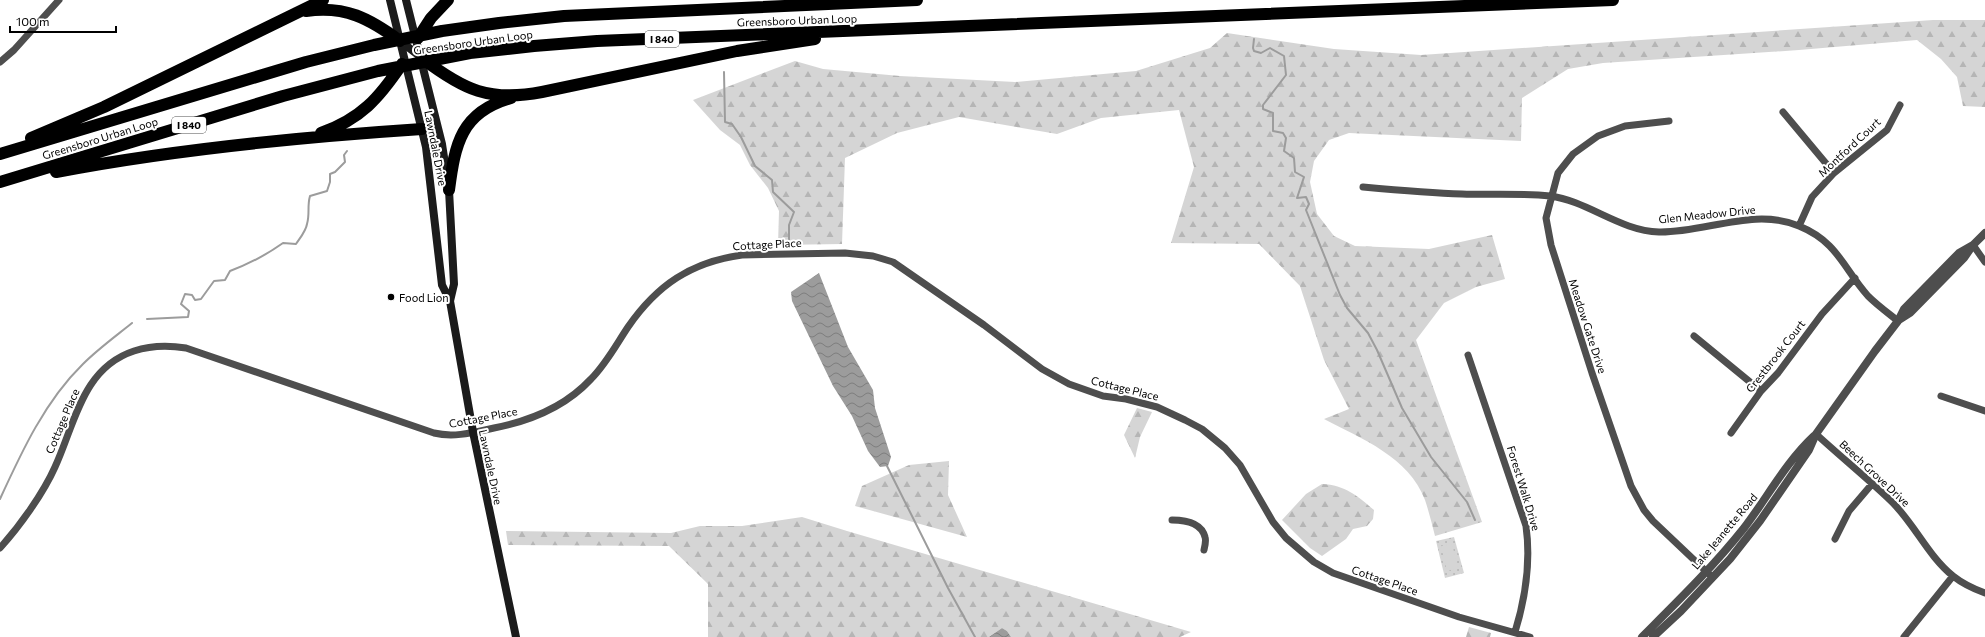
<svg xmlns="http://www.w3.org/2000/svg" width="1985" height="637" viewBox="0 0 1985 637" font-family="Commissioner,sans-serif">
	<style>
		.grass { fill: url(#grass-dots) }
		.forest { fill: url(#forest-firs) }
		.garden { fill: #d5d5d5 }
		.water { fill: url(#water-waves) }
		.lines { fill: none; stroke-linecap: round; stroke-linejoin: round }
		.stream { stroke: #9c9c9c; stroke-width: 2 }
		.minor { stroke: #4e4e4e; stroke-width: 7 }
		.tertiary { stroke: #4e4e4e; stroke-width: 8 }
		.secondary { stroke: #1b1b1b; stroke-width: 8 }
		.motorway { stroke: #000; stroke-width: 12 }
		.poi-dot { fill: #000; stroke: #fff; stroke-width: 1.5 }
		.labels { text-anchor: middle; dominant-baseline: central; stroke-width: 4; stroke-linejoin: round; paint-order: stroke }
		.shield { fill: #fff; stroke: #4c4c4c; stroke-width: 1 }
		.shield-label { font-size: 10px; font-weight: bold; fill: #000 }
		.street-label { font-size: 11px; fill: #000; stroke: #fff }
		.poi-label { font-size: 11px; fill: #000; stroke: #fff; text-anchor: start }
	</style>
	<defs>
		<pattern id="grass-dots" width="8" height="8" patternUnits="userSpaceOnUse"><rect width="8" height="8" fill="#d5d5d5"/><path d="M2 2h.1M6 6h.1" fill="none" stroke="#b5b5b5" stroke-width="1.8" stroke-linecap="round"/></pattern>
		<pattern id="forest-firs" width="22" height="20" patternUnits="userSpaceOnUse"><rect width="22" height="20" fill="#d5d5d5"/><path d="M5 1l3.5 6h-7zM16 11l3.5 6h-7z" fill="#b5b5b5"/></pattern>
		<pattern id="water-waves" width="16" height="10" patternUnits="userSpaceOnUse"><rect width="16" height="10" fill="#9c9c9c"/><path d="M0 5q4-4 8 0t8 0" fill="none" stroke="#7d7d7d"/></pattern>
	</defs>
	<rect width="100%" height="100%" fill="#fff"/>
	<!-- grass -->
	<path class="grass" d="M1454,537L1464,573L1445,578L1436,541Z"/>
	<!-- forest -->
	<path class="forest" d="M1933,20H1985V107L1963,106L1957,77L1941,59L1917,40L1799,50L1603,63L1568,69L1522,98L1521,141L1349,133L1329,140L1314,161L1310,182L1317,214L1334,236L1355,246L1429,249L1492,235L1505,279L1476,287L1444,303L1416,340L1482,522L1435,536C1432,524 1429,512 1425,500C1409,457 1362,439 1324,419L1349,409L1324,360L1300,286L1259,244L1171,243L1194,167L1179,110L1101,118L1057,134L959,117L897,133L845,158L842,244L778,245L779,211L768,188L750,165L740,145L720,130L693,100L795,61L823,69L900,76L1015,82L1136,71L1210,48L1227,33L1334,49L1421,55Z
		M1137,408L1152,412L1140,437L1135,458L1124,435Z
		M949,461L948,495L967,537L855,506L862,486L909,465Z
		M1322,484C1345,485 1358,496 1374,510L1373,519L1367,526L1353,529L1346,539L1322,556L1310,548L1282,520L1306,494Z
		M802,517L847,531L1191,632L1180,637H1011L1007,631L1002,628L989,637H708V584L669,546L508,545L506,531L671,533L700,526H742Z
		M1469,627L1491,633L1490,637H1466Z"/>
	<!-- garden -->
	<path class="garden" d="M1452,544L1458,568L1447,571L1441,546Z"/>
	<!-- water -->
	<path class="water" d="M819,273L848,347L873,390L875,408L891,457L888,466L880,467L868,451L852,416L833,386L792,301L791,292Z
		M1002,628L1007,631L1011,637H989Z"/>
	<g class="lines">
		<!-- stream -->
		<path class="stream" d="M1254,39L1253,48L1254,51L1261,53L1270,48L1284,56L1286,75L1263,105V109L1273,113V131L1283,133L1286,138L1284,151L1294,158L1295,172L1304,177L1297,198L1306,197L1309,204L1306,210L1340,295L1347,308L1368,333L1377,350L1402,408L1431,457L1467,502L1475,520
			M724,72L725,122L732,124L741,137L755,166L772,180L773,192L794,212L789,225V240
			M147,319L188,317L189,311L181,304L185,294L192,295L195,300L201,299L214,281L225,280L230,271C249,264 266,255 283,243L296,244C300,238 306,231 307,224C310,214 307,206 310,196L327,191L330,182V174L335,172L345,162L344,155L347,151
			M887,466L948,588L975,637
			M0,499C22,451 45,401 83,364C98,349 116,336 132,323"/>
		<!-- minor -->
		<path class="minor" d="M0,62L14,50L59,0
			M1783,112L1834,173
			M1669,121L1625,126L1598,136L1573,154L1558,173L1546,218L1551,245L1592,373L1631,486L1644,510L1653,521L1710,575
			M1363,187C1396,190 1429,193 1462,194C1491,195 1521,193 1550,196C1588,201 1620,231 1659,232C1705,233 1754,207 1799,226C1838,242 1843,268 1868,296C1877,305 1888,313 1898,321
			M1799,226L1812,197L1834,173L1887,130L1900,105
			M1973,245L1985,262
			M1694,336L1761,391
			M1468,355L1526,526C1531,562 1526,596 1515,632
			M1941,396L1985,411
			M1731,433L1761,391L1778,373L1822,314L1855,278
			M1816,434C1841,457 1867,478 1891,501C1914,523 1928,556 1953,576C1963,584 1974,589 1985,593
			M1172,520C1184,520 1201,522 1205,537C1206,540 1205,546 1204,550
			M1835,539L1849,511L1872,484
			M0,548C19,527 43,494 55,467C75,424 82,368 134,351C152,345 168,345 186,348L434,433C455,438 475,432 494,428C530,421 566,406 591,379C606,364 616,345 628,327C657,285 691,262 742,255L845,253L873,256L893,262L984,325L1042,369L1069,384L1103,396L1126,399L1157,407L1185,420L1202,429L1225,448L1240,465L1273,522L1286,538L1314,562L1333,573L1459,617L1530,637
			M1904,637L1953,576"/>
		<!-- tertiary -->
		<path class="tertiary" d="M1899,320L1910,313L1964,258L1973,245L1985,233
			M1642,637C1677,602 1713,567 1744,528C1767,498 1786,462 1814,436
			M1653,637L1681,611L1730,559L1760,521L1809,450L1816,434L1875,351L1898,321L1904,309L1959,253L1973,245"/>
		<!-- secondary -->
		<path class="secondary" d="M390,0L426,147L442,285L450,301L473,432L516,637
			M406,0L442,144L449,190L454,284L450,301
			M400,41L421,57"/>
		<!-- motorway -->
		<path class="motorway" d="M306,11C345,5 370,19 400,41
			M418,38L431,18L448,0
			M423,59C464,90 489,102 542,92L737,51L815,39
			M321,133C361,119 379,98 402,64
			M31,138L104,107L323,0
			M0,154L306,62L374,45L442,31L499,23L564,16L917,0
			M56,172C176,149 300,137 422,129
			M0,182L283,96L378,71L470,53L534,46L597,41L1613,0
			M449,190C455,144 461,112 511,98"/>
	</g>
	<!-- markers -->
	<circle class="poi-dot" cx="391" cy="297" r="4"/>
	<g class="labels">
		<!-- shield labels -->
		<g class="shield">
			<rect x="645" y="31" width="34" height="16" rx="3"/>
			<rect x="172" y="117" width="34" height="16" rx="3"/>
		</g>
		<g class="shield-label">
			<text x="662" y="39">I 840</text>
			<text x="189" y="125">I 840</text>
		</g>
		<!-- street labels -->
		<g class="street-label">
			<text transform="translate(797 20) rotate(-2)">Greensboro Urban Loop</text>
			<text transform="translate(473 42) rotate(-8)">Greensboro Urban Loop</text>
			<text transform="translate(100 138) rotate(-17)">Greensboro Urban Loop</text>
			<text transform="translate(1849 147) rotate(-43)">Montford Court</text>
			<text transform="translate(436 148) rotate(79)">Lawndale Drive</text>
			<text transform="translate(1707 214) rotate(-6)">Glen Meadow Drive</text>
			<text transform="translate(767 244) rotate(-3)">Cottage Place</text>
			<text transform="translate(1588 326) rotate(72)">Meadow Gate Drive</text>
			<text transform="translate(1775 356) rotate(-52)">Crestbrook Court</text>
			<text transform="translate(1125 388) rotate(14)">Cottage Place</text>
			<text transform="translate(483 417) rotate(-11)">Cottage Place</text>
			<text transform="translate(62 421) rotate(-67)">Cottage Place</text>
			<text transform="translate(491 467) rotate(78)">Lawndale Drive</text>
			<text transform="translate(1875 473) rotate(43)">Beech Grove Drive</text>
			<text transform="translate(1524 488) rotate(73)">Forest Walk Drive</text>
			<text transform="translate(1724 531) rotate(-50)">Lake Jeanette Road</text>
			<text transform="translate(1385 580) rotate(19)">Cottage Place</text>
		</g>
		<!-- poi labels -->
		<g class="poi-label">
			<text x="399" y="297">Food Lion</text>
		</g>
	</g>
	<!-- scale -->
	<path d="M10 26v6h106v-6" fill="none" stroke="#000000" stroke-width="2"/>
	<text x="16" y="26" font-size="12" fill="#000000" stroke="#ffffff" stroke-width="3" paint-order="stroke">100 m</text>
</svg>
